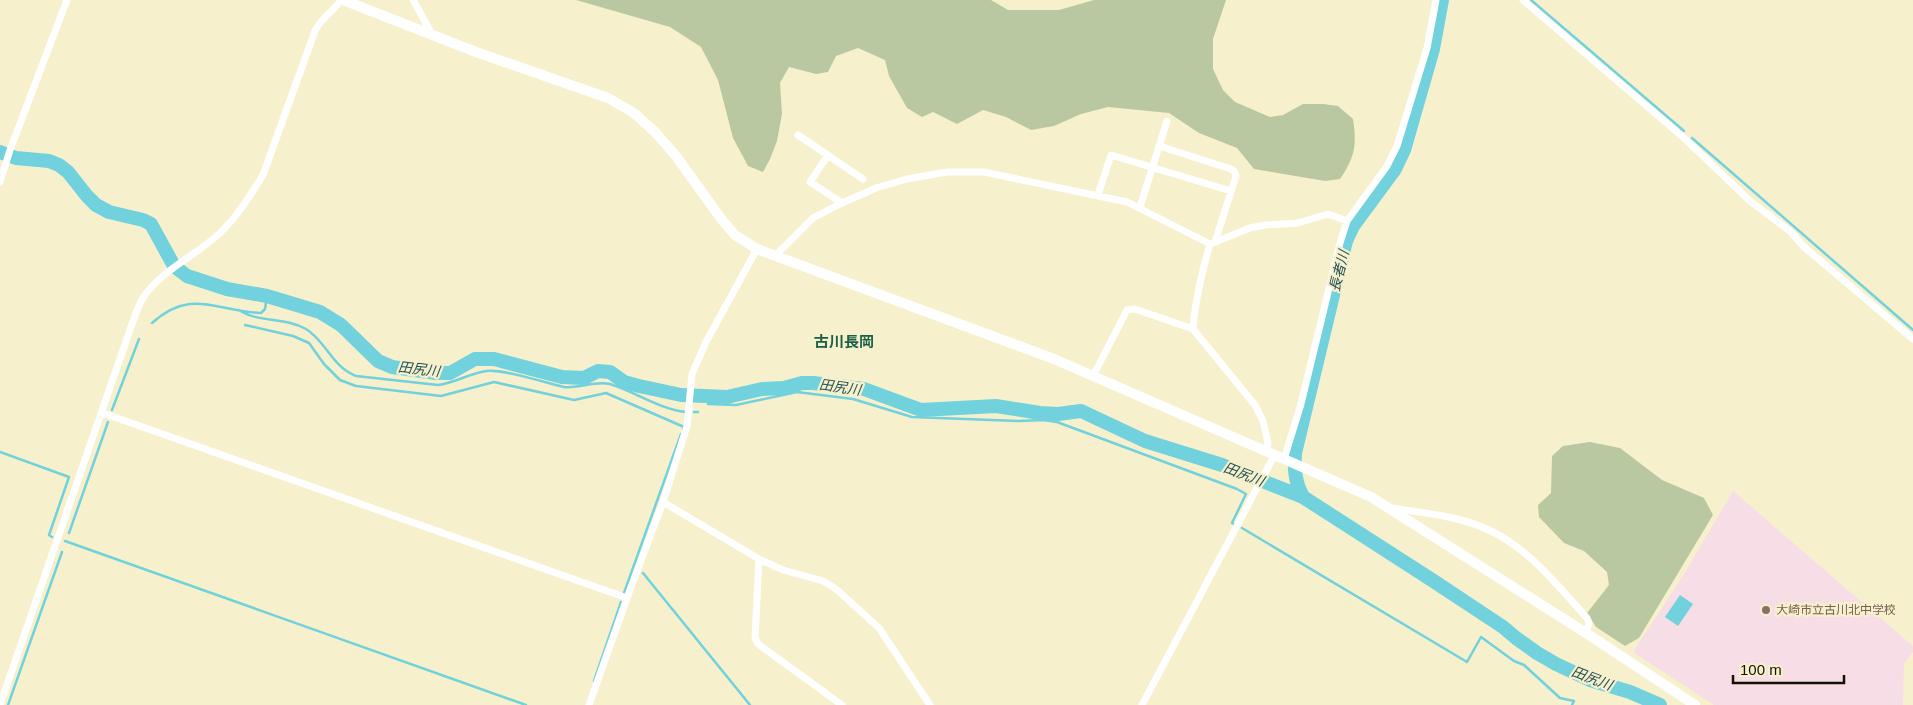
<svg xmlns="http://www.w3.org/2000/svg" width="1913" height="705" viewBox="0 0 1913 705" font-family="Helvetica,'Noto Sans JP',sans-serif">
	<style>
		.education { fill: #f7dde6 }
		.green { fill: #bac8a1 }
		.water { fill: #71d1dd }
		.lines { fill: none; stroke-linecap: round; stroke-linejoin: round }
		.stream { stroke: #71d1dd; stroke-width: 2.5 }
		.river { stroke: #71d1dd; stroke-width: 14 }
		.street { stroke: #fff; stroke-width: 7 }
		.secondary { stroke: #fff; stroke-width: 10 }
		.education-dot { fill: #8d6e63; stroke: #f6f1cc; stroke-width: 2 }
		.labels { text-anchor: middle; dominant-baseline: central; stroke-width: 4.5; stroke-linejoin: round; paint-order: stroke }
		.education-label { font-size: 12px; fill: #785e54; stroke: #f6f1cc; text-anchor: start }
		.water-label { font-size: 14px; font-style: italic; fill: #265257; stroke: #f6f1cc }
		.quarter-label { font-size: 15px; font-weight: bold; fill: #1b6047; stroke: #f6f1cc }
	</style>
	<rect width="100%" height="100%" fill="#f6f1cc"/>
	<!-- education -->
	<path class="education" d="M1733,491L1913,646V652L1904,663L1903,705H1714L1633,652L1684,574Z"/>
	<!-- green -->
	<path class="green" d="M576,0H991L1008,10H1059L1094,0H1226L1213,39V69L1223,90L1235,102L1270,117L1283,115L1303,104H1323L1338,106L1353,119C1357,145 1355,157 1340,179L1325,181L1254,169L1237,148L1199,133L1169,113L1108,107L1081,114L1054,126L1031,130L1006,117L983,110L957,124L933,112L922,117L907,108L889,76L885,60L858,48L836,56L828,72L816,74L789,67L780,83L782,114L777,141L770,159L763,172L748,166L733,138L718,80L701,47L670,27Z
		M1590,442L1620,448L1662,480L1704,498L1713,515L1639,638L1625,646L1596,627L1587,613L1609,585L1607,572L1584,551L1564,543L1539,517L1538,505L1551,493L1552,456L1563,446Z"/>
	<!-- water -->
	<path class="water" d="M1680,595L1693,604L1678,626L1665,617Z"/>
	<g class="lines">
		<!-- stream -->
		<path class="stream" d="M1531,0L1684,131
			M1692,138L1913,330
			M239,310C258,323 286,317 306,329C326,341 332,367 356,376L438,385C455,383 470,373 487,371C504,369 546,383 564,387C580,389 595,380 610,384C636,392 659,409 686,412
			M152,323C192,287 217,312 261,313L265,309L267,296
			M245,325L293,336L309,343L324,364L340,380L356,386L441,396L494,382L574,400L606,393L684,427L683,429
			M708,404L736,405L797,392L853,399L912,417L1019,421L1043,420L1057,422L1237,489L1246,494L1232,523L1236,525
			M112,410L139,339
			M694,412H698
			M0,452L69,477L49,535L52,537
			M1242,528L1467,662L1481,637L1514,661L1524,665L1560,698L1574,701L1572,705
			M69,533L108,422
			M65,541L526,705
			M643,573L750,705
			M624,593L681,434
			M594,681L621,602
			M8,705L62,552"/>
		<!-- river -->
		<path class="river" d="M0,152L16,158L49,161L59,165L68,172L87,196L96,205L109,212L143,220L151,224L174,266L187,276L227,289L267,296L320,312L341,325L378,361L392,367L436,373H450L475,359H494L562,377L584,378L598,371L610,372L624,382L639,386L681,395L727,397L762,389L784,388L802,383H813L864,389L921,410L996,406L1040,413L1058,414L1081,411L1145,441L1222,465L1303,497L1432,580L1503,627L1516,638L1537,653L1556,664L1590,680L1630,692L1660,705
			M1303,497C1295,482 1294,470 1295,453L1346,241L1353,226L1395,169L1404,150L1433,49L1442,0"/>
		<!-- street -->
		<path class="street" d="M413,0L432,34
			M1523,0L1683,137L1750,201L1791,232L1803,246L1913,339
			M798,135L863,179
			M1159,146L1231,169L1234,171L1236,176L1215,242
			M828,155L810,182L842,203
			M0,182L10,150L67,0
			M1098,195L1111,155L1231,191
			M1140,207L1167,121
			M775,256L813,218L842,203L876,188L907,179L947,172H984L1127,202L1210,244
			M1193,329C1195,300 1202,272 1210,244L1250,228L1265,225L1298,223L1328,214L1347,221
			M1093,376L1127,310L1135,309L1193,329L1255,405L1263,421L1268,443L1266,452
			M103,413L627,598L663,502L687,426L692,374L706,342L757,249
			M1284,459L1301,404L1340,243L1347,221L1387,166L1397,146L1427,48L1436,0
			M663,502L759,559L783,570L823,581L836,589L879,628L930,705
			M1391,508C1424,513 1461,516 1491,531C1529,549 1559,587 1587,618L1589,623L1586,633
			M759,559L755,638L758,644L842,705
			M0,705L131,327C135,317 138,304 145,295C164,269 196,255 219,234C237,217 250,196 263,175L315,31C321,18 333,12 341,0
			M589,705L627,598
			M1142,705L1274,456"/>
		<!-- secondary -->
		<path class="secondary" d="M343,0L476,52L608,98L634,113L655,132L676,156L722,220L735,235L757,249L1054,359L1371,497L1586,633L1695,705"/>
	</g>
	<!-- markers -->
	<circle class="education-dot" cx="1766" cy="610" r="5"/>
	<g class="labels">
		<!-- education labels -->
		<g class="education-label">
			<text x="1776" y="610">大崎市立古川北中学校</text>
		</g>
		<!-- water labels -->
		<g class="water-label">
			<text transform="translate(1339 271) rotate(-76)">長者川</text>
			<text transform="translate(419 369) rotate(7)">田尻川</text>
			<text transform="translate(840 387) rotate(8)">田尻川</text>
			<text transform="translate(1244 474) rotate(21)">田尻川</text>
			<text transform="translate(1592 678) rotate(21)">田尻川</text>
		</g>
		<!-- quarter labels -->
		<g class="quarter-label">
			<text x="844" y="341">古川長岡</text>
		</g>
	</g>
	<!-- scale -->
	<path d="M1733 675v8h111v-8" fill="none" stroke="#141105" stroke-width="2.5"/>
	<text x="1740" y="675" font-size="15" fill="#141105" stroke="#f6f1cc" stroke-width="4" paint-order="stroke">100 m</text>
</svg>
